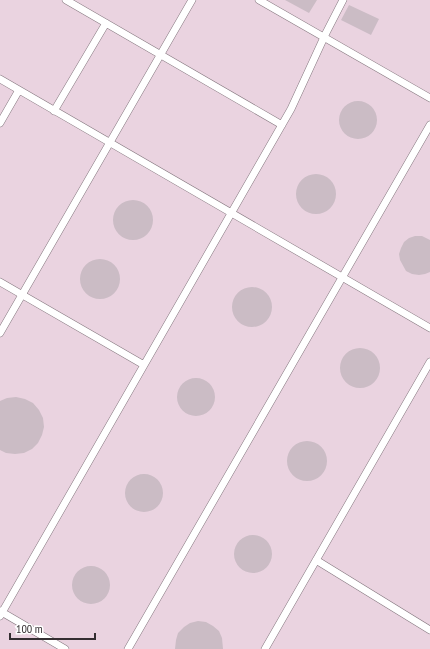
<svg xmlns="http://www.w3.org/2000/svg" width="430" height="649" viewBox="0 0 430 649" font-family="'PT Sans Narrow',sans-serif">
	<style>
		.built { fill: #ead3e0 }
		.building { fill: #cbbcc5 }
		.lines { fill: none; stroke-linecap: round; stroke-linejoin: round }
		.minor-casing { stroke: #85777f; stroke-width: 8 }
		.minor { stroke: #fff; stroke-width: 7 }
	</style>
	<rect width="100%" height="100%" fill="#f0e1ea"/>
	<!-- built -->
	<path class="built" d="M0,0H430V649H0Z"/>
	<!-- building -->
	<path class="building" d="M285,0H317L309,13Z
		M349,5L379,19L371,35L341,20Z
		M339 120a19 19 0 1 1 38 0a19 19 0 1 1-38 0Z
		M296 194a20 20 0 1 1 40 0a20 20 0 1 1-40 0Z
		M113 220a20 20 0 1 1 40 0a20 20 0 1 1-40 0Z
		M415,236H422L430,240V272L425,274L419,275L412,274L406,271L400,260L399,254L401,248L404,242L409,238Z
		M80 279a20 20 0 1 1 40 0a20 20 0 1 1-40 0Z
		M232 307a20 20 0 1 1 40 0a20 20 0 1 1-40 0Z
		M340 368a20 20 0 1 1 40 0a20 20 0 1 1-40 0Z
		M177 397a19 19 0 1 1 38 0a19 19 0 1 1-38 0Z
		M16,397L25,399L33,403L39,410L43,418L44,427L42,435L38,443L32,449L24,453L15,454L6,453L0,450V401L7,398Z
		M287 461a20 20 0 1 1 40 0a20 20 0 1 1-40 0Z
		M125 493a19 19 0 1 1 38 0a19 19 0 1 1-38 0Z
		M234 554a19 19 0 1 1 38 0a19 19 0 1 1-38 0Z
		M72 585a19 19 0 1 1 38 0a19 19 0 1 1-38 0Z
		M198,621L206,622L213,626L219,631L222,638L223,649H175L176,640L178,633L184,627L190,623Z"/>
	<g class="lines">
		<!-- minor casing -->
		<g class="minor-casing">
			<path id="minor" d="M66,0L282,125
				M259,0L430,98
				M0,79L430,328
				M54,111L106,23
				M0,123L19,90
				M0,282L144,365
				M0,333L192,0
				M316,560L430,630
				M0,611L65,649
				M0,616L291,109L326,33L343,0
				M128,649L430,125
				M265,649L430,362"/>
		</g>
		<!-- minor -->
		<use href="#minor" class="minor"/>
	</g>
	<!-- scale -->
	<path d="M10 633v6h85v-6" fill="none" stroke="#342e31" stroke-width="2"/>
	<text x="16" y="633" font-size="12" fill="#342e31" stroke="#ffffff" stroke-width="3" paint-order="stroke">100 m</text>
</svg>
